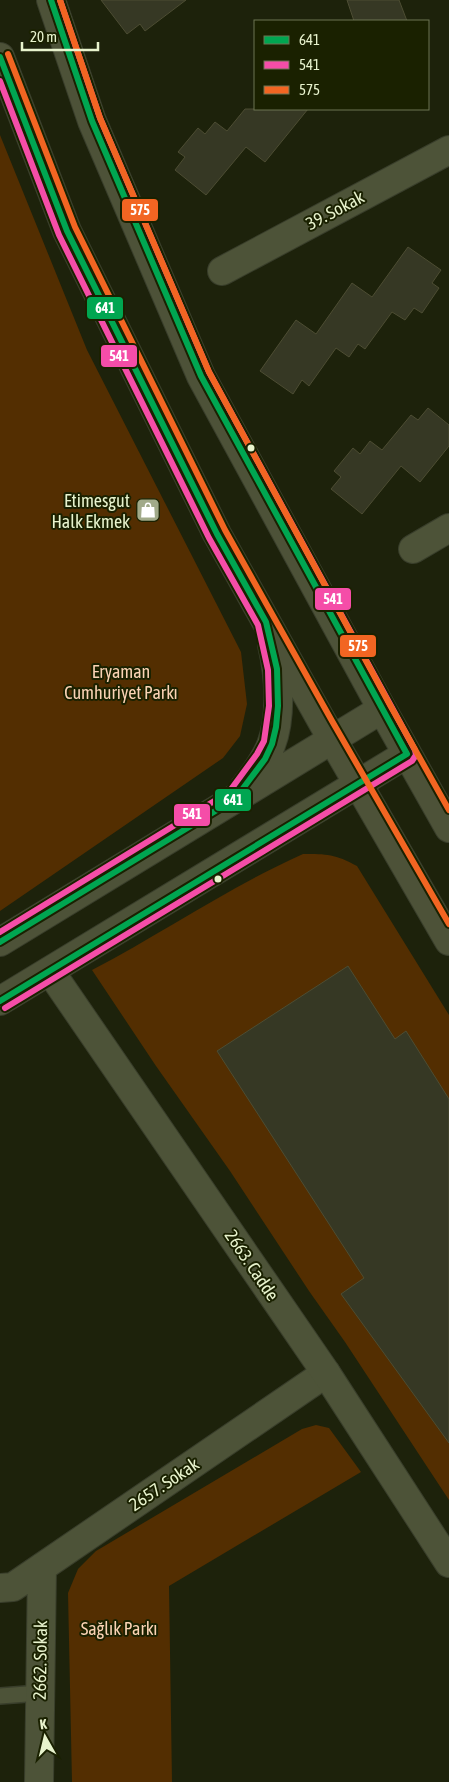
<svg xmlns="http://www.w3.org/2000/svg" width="449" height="1782" viewBox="0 0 449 1782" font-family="'Asap Condensed',sans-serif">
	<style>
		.green { fill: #532e01 }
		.building { fill: #363824; stroke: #4d4d33 }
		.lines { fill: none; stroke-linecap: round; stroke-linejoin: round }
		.service-casing { stroke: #393e2b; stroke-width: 18 }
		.minor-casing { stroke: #393e2b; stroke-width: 30 }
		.tertiary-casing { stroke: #393e2b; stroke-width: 30 }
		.secondary-casing { stroke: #393e2b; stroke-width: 30 }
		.service { stroke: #4d5338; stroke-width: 15 }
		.minor { stroke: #4d5338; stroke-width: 28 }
		.tertiary { stroke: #4d5338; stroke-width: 28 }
		.secondary { stroke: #4d5238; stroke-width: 28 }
		.bus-1-casing { stroke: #1a2100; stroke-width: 10 }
		.bus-2-casing { stroke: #1a2100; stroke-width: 10 }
		.bus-3-casing { stroke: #1a2100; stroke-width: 10 }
		.bus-1 { stroke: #00a651; stroke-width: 6 }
		.bus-2 { stroke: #f54da8; stroke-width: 6 }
		.bus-3 { stroke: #f26522; stroke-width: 6 }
		.bus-dot { fill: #e8f3cd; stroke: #1a2100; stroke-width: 2 }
		.labels { text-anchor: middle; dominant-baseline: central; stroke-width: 4; stroke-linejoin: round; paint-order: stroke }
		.street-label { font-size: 18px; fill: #e8f3cd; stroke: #1a2100 }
		.poi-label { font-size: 18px; fill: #e8f3cd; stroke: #1a2100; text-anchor: end }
		.park-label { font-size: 18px; fill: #fbd3b4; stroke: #1a2100 }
		.line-badge { stroke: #1a2100; stroke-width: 2 }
		.badge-label { font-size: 14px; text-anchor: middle; font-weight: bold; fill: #fff }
	</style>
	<rect width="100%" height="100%" fill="#1d220b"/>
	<!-- green -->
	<path class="green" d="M0,135L87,350L241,652L247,704L240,736L223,758L0,911Z
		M303,854C327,854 335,854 357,866L449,1015V1500L345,1342L309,1291L230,1171L156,1066L92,970C163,933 229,887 303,854Z
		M316,1425L329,1428L361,1472L169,1586L172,1782H72L68,1593L78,1569L96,1551L302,1429Z"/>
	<!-- building -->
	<path class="building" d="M101,0H186L145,31L140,24L127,34Z
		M347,0H399L407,21H354Z
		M245,109H308L265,162L246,147L206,195L175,170L185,157L178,152L198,128L205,134L215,122L227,131Z
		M408,247L441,270L432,283L439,288L422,313L414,308L405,320L392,312L365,349L358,344L349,357L336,348L309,386L302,380L293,394L260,371L296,320L316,334L352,283L372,297Z
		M428,408L449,425V446L420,482L401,466L362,514L331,489L341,477L334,471L353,448L360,454L370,441L382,450L411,415L418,420Z
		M348,966L395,1039L406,1031L449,1099V1443L341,1294L364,1278L217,1051Z"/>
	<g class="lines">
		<!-- service casing -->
		<g class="service-casing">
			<path id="service" d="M0,1696L40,1693"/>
		</g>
		<!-- minor casing -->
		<g class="minor-casing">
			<path id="minor" d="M222,271L449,150
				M413,549L449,528
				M0,1588L13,1587L326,1373
				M39,1782L42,1567"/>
		</g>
		<!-- tertiary casing -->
		<g class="tertiary-casing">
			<path id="tertiary" d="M50,971L326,1373L449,1563"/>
		</g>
		<!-- secondary casing -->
		<g class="secondary-casing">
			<path id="secondary" d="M51,0L92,121L201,376L382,709L449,828
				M0,57L67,231L217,534L324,725L449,941
				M244,788C254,775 265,761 271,745C282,717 279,674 272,645
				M0,942L382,709
				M0,1001L407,754"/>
		</g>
		<!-- service -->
		<use href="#service" class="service"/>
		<!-- minor -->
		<use href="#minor" class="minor"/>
		<!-- tertiary -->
		<use href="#tertiary" class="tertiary"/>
		<!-- secondary -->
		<use href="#secondary" class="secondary"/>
		<!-- bus-1 casing -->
		<g class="bus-1-casing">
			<path id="bus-1" d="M0,57L67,231L217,534L266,622L277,669L278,706L276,727L272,744L265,759L235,799L0,942
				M0,1001L407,754L201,376L92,121L51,0"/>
		</g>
		<!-- bus-2 casing -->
		<g class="bus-2-casing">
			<path id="bus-2" d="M0,81L59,235L209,538L258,625L268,670L269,706L264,741L257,754L229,792L0,932
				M5,1008L412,761L416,755L415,750L209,372L100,118L60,0"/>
		</g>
		<!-- bus-3 casing -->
		<g class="bus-3-casing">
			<path id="bus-3" d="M60,0L100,118L209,372L390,705L449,810
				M8,54L75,227L225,530L332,721L449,924"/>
		</g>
		<!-- bus-1 -->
		<use href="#bus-1" class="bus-1"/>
		<!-- bus-2 -->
		<use href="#bus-2" class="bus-2"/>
		<!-- bus-3 -->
		<use href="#bus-3" class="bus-3"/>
	</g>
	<!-- icons -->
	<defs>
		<g id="shop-square" transform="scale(1.25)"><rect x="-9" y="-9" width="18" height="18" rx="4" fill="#a1aa89" stroke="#1a2100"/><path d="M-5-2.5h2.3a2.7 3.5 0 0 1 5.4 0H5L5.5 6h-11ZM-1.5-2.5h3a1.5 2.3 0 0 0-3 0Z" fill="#fff"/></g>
	</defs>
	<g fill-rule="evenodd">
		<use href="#shop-square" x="148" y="510"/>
	</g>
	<!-- markers -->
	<g class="bus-dot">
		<circle cx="251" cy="448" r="4.5"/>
		<circle cx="218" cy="879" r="4.5"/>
	</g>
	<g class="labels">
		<!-- street labels -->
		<g class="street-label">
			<text transform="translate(335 210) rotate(-28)">39. Sokak</text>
			<text transform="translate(252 1265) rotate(56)">2663. Cadde</text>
			<text transform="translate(164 1484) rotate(-34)">2657. Sokak</text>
			<text transform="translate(40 1660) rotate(-89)">2662. Sokak</text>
		</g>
		<!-- poi labels -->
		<g class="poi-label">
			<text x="130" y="500">Etimesgut<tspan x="130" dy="21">Halk Ekmek</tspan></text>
		</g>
		<!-- park labels -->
		<g class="park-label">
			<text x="121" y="671">Eryaman<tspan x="121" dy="21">Cumhuriyet Parkı</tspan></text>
			<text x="119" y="1628">Sağlık Parkı</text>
		</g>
	</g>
	<g class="line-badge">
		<rect x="121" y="198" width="38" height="24" rx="5" fill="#f26522"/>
		<rect x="86" y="296" width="38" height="24" rx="5" fill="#00a651"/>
		<rect x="100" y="344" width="38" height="24" rx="5" fill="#f54da8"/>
		<rect x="314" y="587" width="38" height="24" rx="5" fill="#f54da8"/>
		<rect x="339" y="634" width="38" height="24" rx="5" fill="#f26522"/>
		<rect x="214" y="788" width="38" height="24" rx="5" fill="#00a651"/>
		<rect x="173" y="803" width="38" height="24" rx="5" fill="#f54da8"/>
	</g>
	<g class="badge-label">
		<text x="140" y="215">575</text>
		<text x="105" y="313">641</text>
		<text x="119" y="361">541</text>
		<text x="333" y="604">541</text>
		<text x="358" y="651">575</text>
		<text x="233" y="805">641</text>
		<text x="192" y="819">541</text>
	</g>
	<!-- legend -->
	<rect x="254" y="20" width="175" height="90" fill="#1a2100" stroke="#6c7552"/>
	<rect x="264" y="36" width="25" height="8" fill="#00a651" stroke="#6c7552"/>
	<text x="299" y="45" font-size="15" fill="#e8f3cd">641</text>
	<rect x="264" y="61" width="25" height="8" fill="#f54da8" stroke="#6c7552"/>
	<text x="299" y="70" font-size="15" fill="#e8f3cd">541</text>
	<rect x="264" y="86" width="25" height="8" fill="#f26522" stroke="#6c7552"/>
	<text x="299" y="95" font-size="15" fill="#e8f3cd">575</text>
	<!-- north arrow -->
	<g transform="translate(45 1737) rotate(352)" stroke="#1a2100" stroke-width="4" paint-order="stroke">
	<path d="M0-4L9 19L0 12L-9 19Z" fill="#e8f3cd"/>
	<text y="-8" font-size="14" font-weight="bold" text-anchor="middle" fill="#e8f3cd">K</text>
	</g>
	<!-- scale -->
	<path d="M22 42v8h76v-8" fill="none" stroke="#e8f3cd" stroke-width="2.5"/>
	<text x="30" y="42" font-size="15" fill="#e8f3cd" stroke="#1a2100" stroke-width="4" paint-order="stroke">20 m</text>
</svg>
